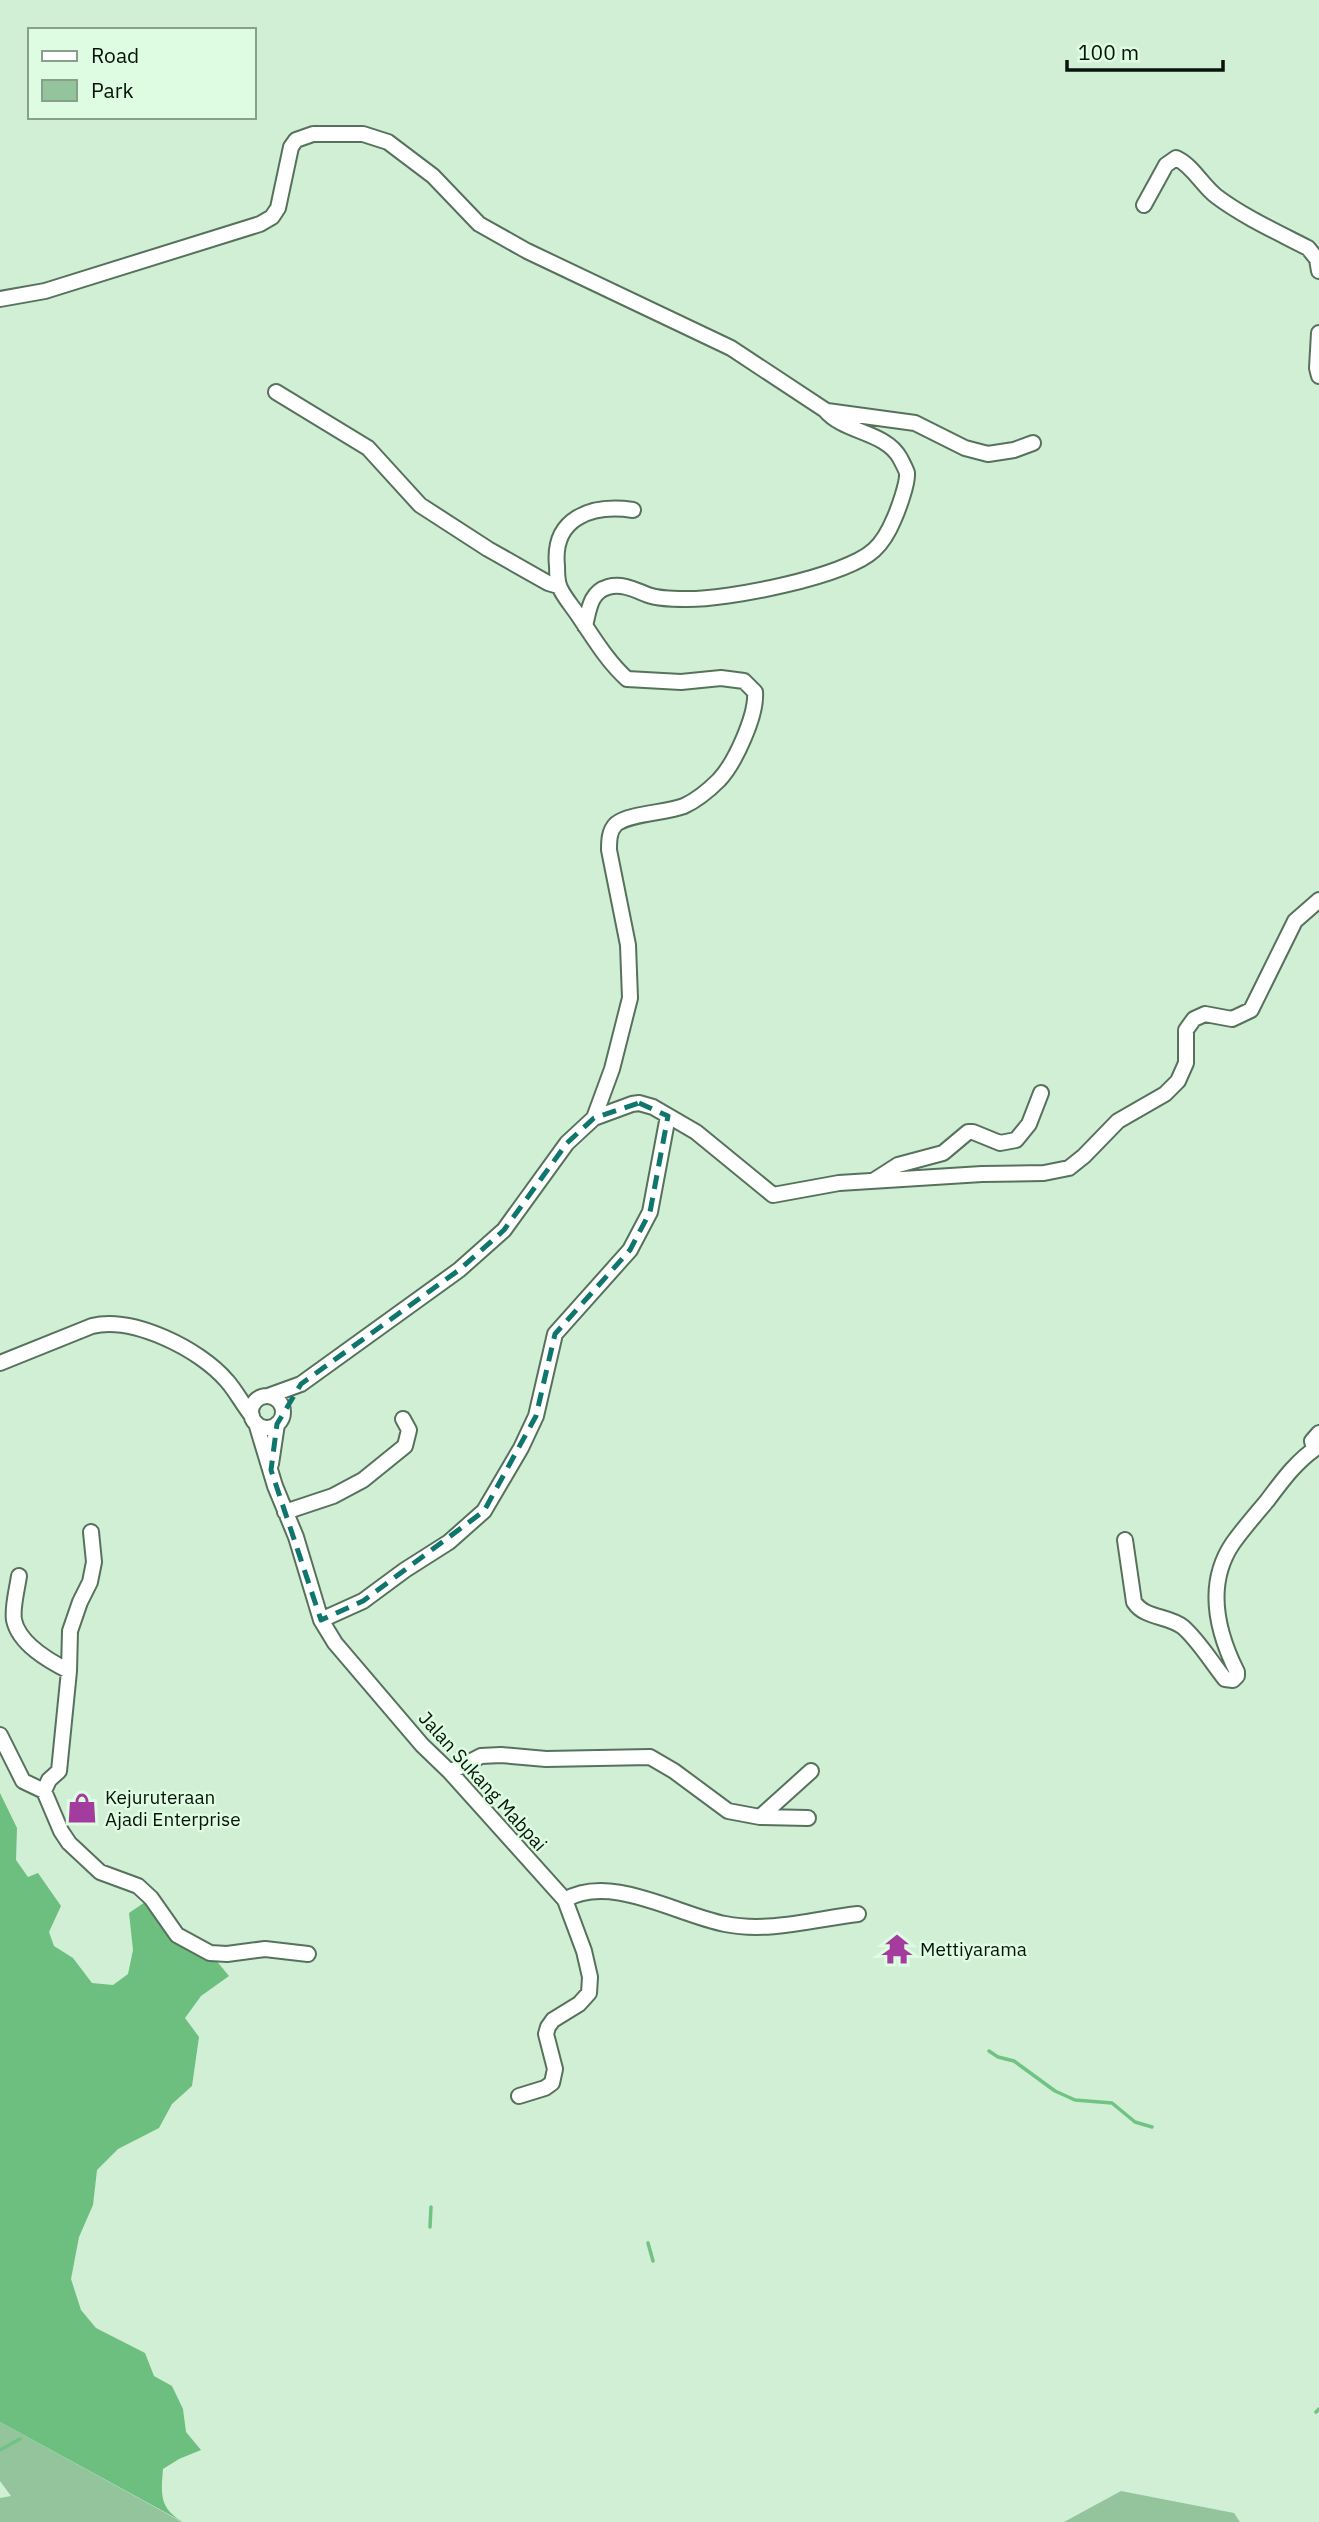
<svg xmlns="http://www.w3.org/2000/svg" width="1319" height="2522" viewBox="0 0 1319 2522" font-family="'IBM Plex Sans',sans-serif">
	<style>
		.green { fill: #93c49c }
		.forest { fill: #6dbf80 }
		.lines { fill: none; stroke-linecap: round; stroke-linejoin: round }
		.stream { stroke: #71c384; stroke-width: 3.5 }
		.minor-casing { stroke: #57725c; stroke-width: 18 }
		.minor { stroke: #fff; stroke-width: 14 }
		.marked { fill: none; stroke: #0f766e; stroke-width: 5; stroke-dasharray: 14 9; stroke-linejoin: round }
		.labels { text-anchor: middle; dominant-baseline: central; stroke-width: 5; stroke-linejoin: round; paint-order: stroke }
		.street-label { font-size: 19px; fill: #09130b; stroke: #ddfce2 }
		.poi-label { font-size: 19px; fill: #09130b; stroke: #ddfce2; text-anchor: start }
	</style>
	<rect width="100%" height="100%" fill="#d0efd5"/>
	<!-- green -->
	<path class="green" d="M0,2422L182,2522H0V2498L11,2496L0,2481Z
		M1121,2491L1234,2513L1240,2522H1064Z"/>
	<!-- forest -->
	<path class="forest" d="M0,1793L17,1828L16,1860L28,1877L38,1873L61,1906L49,1932L54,1946L73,1958L92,1983L113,1985L128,1974L133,1950L129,1913L151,1898L167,1922L210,1953L229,1976L201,1996L185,2018L199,2037L192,2086L172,2104L159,2128L118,2149L97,2170L93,2205L79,2237L71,2279L81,2310L96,2328L145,2353L154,2376L172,2386L183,2409L186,2432L201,2450L179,2459L163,2469C161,2494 159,2508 183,2522L0,2422Z"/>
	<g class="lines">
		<!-- stream -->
		<path class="stream" d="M989,2051L998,2057L1014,2061L1055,2091L1075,2100L1112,2103L1135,2122L1152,2127
			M430,2227L431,2207
			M648,2243L653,2261
			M1316,2412L1319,2409
			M0,2450L20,2439"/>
		<!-- minor casing -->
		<g class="minor-casing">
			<path id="minor" d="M1144,205L1166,165L1176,158C1192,165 1202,185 1216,196C1242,216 1279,233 1308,248L1317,259L1319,271
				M0,299L45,291L260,224L272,217L278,208L291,147L296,140L313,134H363L388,142L433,176L479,224L527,251L731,348L825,410C844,433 885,431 900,458C902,462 906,469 907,473C908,483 898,510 894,519C889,531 884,541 874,550C845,577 726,600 685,599C674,599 659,599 648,595C635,590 623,583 608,587C590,592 589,610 585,626
				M1319,333L1317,368L1319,376
				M276,392L368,448L420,505L488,549L548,583L558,586
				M827,411L915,423L965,448L988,454L1014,450L1033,443
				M594,1118L632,1104L639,1103L653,1107L696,1132L773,1195L839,1183L982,1174L1044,1173L1069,1168L1084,1156L1118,1121L1165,1094L1178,1081L1186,1063V1030L1194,1019L1205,1014L1232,1019L1251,1010L1295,921L1319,900
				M873,1181L898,1165L943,1153L968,1132H973L1000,1143L1016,1140L1029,1124L1041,1093
				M0,1363L92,1326C133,1316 200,1349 227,1381C236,1391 243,1405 252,1416
				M268,1396L301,1384L459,1270L504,1230L567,1143L594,1118L612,1069L630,998L628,945L609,850C609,841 609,831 616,824C630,813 666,813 684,806C697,800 709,790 719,780C735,763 757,715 755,692L744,681L721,678L681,682L627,679C607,661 593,637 578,615C572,606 564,597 560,588C557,582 557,573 557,566C552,518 591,504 633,510
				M251 1412a16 16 0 1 1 32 0a16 16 0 1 1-32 0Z
				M256,1423L275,1486L296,1537L321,1620L335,1643L422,1745L450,1772L565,1900L584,1951L590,1977L589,1993L579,2004L553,2020L548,2027L546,2034L555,2069L552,2083L545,2088L519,2096
				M1314,1449L1312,1441L1319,1433
				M271,1464L277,1424
				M285,1512L333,1496L363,1480L405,1446L409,1430L403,1419
				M1125,1540L1134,1602C1145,1619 1168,1615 1183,1627C1199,1641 1212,1663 1225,1679L1233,1680L1237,1676V1672C1217,1632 1205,1584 1233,1543C1243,1529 1255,1515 1267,1501C1282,1481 1297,1460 1319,1446
				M19,1576C17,1590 12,1607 14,1620C19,1644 49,1661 69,1671
				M321,1620L363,1601L405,1570L449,1542L484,1511L521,1448L536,1416L555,1334L630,1250L650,1212L668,1116
				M0,1735L23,1781L44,1791L61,1831L69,1843L100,1872L138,1886L151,1898L177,1935L210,1953L227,1954L265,1949L308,1954
				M450,1772L481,1756L501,1755L546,1759L650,1757L674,1771L728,1811L760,1817L808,1818
				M44,1791L49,1780L59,1771L69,1671L70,1631L80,1602L90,1582L94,1562L91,1532
				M760,1817L811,1771
				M565,1900C610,1873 678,1915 725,1924C769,1933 815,1919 858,1914"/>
		</g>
		<!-- minor -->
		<use href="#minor" class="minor"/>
	</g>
	<!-- marked area -->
	<path class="marked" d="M639,1103L668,1116L650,1212L630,1250L555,1334L536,1416L484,1511L363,1601L321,1620L271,1470L277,1424L301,1384L459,1270L504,1230L567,1143L594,1118Z"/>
	<!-- icons -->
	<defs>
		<g id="shop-bare" transform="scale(2.415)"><path d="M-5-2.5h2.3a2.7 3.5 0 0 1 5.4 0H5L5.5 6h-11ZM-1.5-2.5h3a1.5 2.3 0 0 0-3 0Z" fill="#a43c9f" stroke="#ddfce2" stroke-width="2.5" paint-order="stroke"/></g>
		<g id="temple-bare" transform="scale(2.415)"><path d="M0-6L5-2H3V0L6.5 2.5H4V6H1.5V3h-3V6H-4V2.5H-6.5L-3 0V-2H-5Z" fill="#a43c9f" stroke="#ddfce2" stroke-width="2.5" paint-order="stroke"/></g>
	</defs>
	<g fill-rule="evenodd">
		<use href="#shop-bare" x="82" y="1808"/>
		<use href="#temple-bare" x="897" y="1949"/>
	</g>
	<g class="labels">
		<!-- street labels -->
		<g class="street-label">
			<text transform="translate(483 1781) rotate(48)">Jalan Sukang Mabpai</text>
		</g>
		<!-- poi labels -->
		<g class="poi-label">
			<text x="105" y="1797">Kejuruteraan<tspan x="105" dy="22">Ajadi Enterprise</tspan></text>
			<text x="920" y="1949">Mettiyarama</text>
		</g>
	</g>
	<!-- legend -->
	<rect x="28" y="28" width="228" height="91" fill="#ddfce2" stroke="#889f8c" stroke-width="2"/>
	<rect x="42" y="51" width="35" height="10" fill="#ffffff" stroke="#889f8c" stroke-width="2"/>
	<text x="91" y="63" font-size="21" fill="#09130b">Road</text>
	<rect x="42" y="80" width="35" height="21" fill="#93c49c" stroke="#889f8c" stroke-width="2"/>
	<text x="91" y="98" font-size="21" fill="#09130b">Park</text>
	<!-- scale -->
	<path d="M1067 60v10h156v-10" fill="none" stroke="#09130b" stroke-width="3.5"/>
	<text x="1078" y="60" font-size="21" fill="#09130b" stroke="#ddfce2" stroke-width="5" paint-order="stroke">100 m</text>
</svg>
